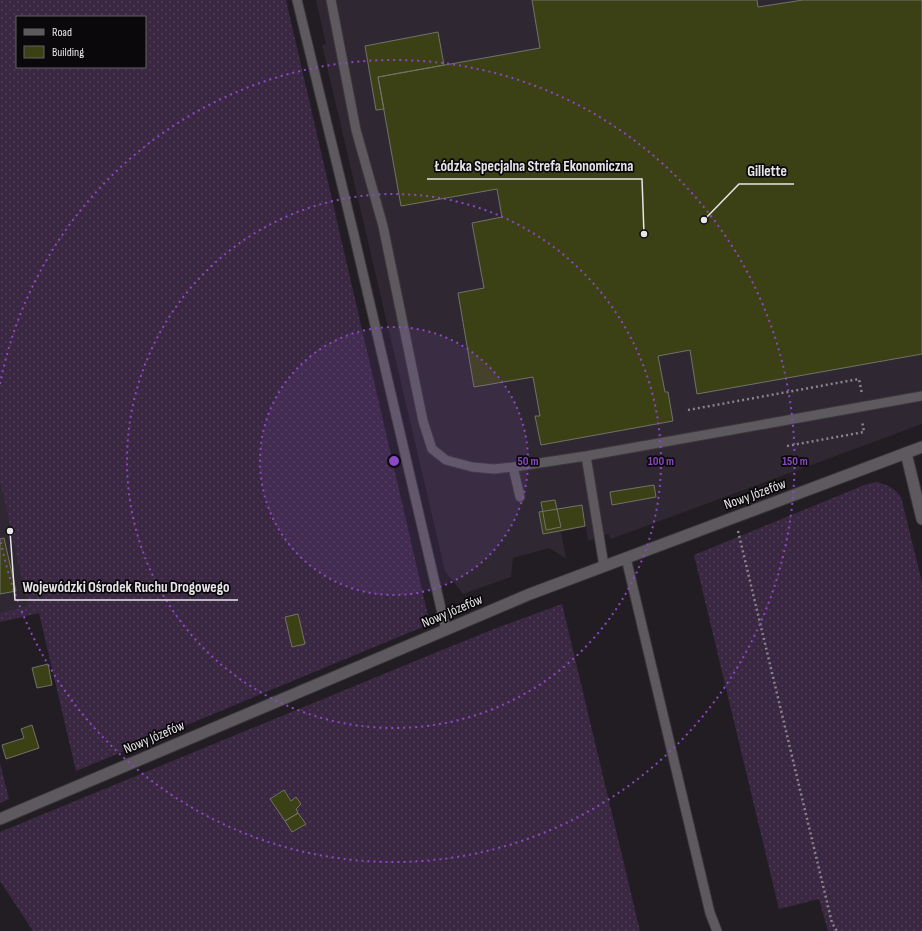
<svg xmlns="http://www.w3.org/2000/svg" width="922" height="931" viewBox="0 0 922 931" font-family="'Sofia Sans Condensed',sans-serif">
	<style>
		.built { fill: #2f2832 }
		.grass { fill: url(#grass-dots); fill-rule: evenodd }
		.building { fill: #3c4015; stroke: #71726a }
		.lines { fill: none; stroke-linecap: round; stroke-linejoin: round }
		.service-casing { stroke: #3c383d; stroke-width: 11 }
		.minor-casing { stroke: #3c383d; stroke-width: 13 }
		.tertiary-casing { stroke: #3c383d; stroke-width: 13 }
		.path { stroke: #89858a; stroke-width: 2.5; stroke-dasharray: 2 3; stroke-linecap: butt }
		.service { stroke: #5d595f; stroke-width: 9 }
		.minor { stroke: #5d595f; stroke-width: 11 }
		.tertiary { stroke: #5d595f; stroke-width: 11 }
		.ring { fill: none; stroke: #8b48c5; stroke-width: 2; stroke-dasharray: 2 4 }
		.labels { text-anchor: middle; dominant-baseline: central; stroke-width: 3.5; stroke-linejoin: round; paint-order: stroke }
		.street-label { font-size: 14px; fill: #e8e5e9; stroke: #0a080a }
		.centre { fill: #8b48c5; stroke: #0a080a; stroke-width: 2 }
		.ring-label { font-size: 12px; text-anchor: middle; font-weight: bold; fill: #8b48c5; stroke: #0a080a; stroke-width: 3.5; stroke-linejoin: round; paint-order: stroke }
		.leader { fill: none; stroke: #e8e5e9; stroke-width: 1.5 }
		.callout-dot { fill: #e8e5e9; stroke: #0a080a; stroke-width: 1.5 }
		.callout-label { font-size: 15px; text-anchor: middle; font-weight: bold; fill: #e8e5e9; stroke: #0a080a; stroke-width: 3.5; stroke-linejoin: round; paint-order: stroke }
	</style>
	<defs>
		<pattern id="grass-dots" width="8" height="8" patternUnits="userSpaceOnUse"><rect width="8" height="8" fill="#3a2842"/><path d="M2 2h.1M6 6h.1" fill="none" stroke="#4d3d54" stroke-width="1.8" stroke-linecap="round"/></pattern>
	</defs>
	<rect width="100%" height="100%" fill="#211d23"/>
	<!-- built -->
	<path class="built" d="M316,0H922V424L611,539L608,534L588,541L586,527L561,532L566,558H565L549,548L513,558L511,577L463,594L445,571L322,45L326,44Z
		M0,449L39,612L0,622Z"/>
	<!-- grass -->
	<path class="grass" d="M0,0H286L430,624L76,771L39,613L0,622V613L28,606L0,480ZM17,17H145V67H17Z
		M877,482C888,485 894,488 901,497L922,582V931H828L819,899L779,909L694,555L867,484Z
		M562,604L640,931H33L0,881V832L437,652L499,627Z
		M0,763L9,799L0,803Z"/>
	<!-- building -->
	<path class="building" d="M532,0H757L758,7L803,0H922V354L697,394L690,350L658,356L665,392H668L673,421L541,445L535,416H540L533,377L474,387L458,293L484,288L472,223L502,217L497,189L401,206L378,77L540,48Z
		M438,32L444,65L378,77L384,109L376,110L365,46Z
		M654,485L656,497L612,505L610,492Z
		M555,500L561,527L546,530L541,502Z
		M582,505L585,526L543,534L539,512Z
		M4,538L16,591L0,594V539Z
		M298,614L305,644L292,647L285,617Z
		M48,664L52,685L37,688L32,668Z
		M32,725L39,748L6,759L2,745L24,738L21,729Z
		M284,790L291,801L296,797L301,804L296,809L298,813L285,821L270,799Z
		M298,813L306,824L292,832L285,821Z"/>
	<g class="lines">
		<!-- service casing -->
		<g class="service-casing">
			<path id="service" d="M297,0L354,235L446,630
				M331,0L356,130L383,226L423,421L432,449L446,460L472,467L494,469L513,467L586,456L922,396
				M586,456L604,566
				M513,467L520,497
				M626,558L710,913L717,931"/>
		</g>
		<!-- minor casing -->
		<g class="minor-casing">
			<path id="minor" d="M0,819L530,594L906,453"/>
		</g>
		<!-- tertiary casing -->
		<g class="tertiary-casing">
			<path id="tertiary" d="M922,447L906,453L922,519"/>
		</g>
		<!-- path -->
		<path class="path" d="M688,410L859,379L862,394
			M787,446L864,432L862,421
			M738,531L832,923L837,931"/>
		<!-- service -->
		<use href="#service" class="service"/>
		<!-- minor -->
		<use href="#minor" class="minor"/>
		<!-- tertiary -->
		<use href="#tertiary" class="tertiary"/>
	</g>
	<!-- distance rings -->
	<circle cx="394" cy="461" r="134" fill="#8b48c5" fill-opacity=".12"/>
	<g class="ring">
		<circle cx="394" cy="461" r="134"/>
		<circle cx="394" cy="461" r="267"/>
		<path d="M0 384A401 401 0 1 1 0 538"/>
	</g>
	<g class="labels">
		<!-- street labels -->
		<g class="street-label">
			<text transform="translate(755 494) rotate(-20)">Nowy Józefów</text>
			<text transform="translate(452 611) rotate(-23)">Nowy Józefów</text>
			<text transform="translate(154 737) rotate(-23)">Nowy Józefów</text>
		</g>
	</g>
	<circle cx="394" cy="461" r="6" class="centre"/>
	<g class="ring-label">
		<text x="528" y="465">50 m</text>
		<text x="661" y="465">100 m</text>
		<text x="795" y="465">150 m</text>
	</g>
	<!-- callouts -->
	<path class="leader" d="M644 234L642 179H427M704 220L739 184H794M10 531L15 600H238"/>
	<g class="callout-dot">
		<circle cx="644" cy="234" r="4"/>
		<circle cx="704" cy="220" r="4"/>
		<circle cx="10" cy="531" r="4"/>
	</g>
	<g class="callout-label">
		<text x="534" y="171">Łódzka Specjalna Strefa Ekonomiczna</text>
		<text x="767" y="176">Gillette</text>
		<text x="126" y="592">Wojewódzki Ośrodek Ruchu Drogowego</text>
	</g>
	<!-- legend -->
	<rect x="16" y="16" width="130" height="52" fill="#0a080a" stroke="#636063"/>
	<rect x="24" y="29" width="20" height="6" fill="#5d595f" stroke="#636063"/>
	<text x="52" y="36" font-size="12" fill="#e8e5e9">Road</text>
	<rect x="24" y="46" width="20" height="12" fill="#3c4015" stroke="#636063"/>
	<text x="52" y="56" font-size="12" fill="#e8e5e9">Building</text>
</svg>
